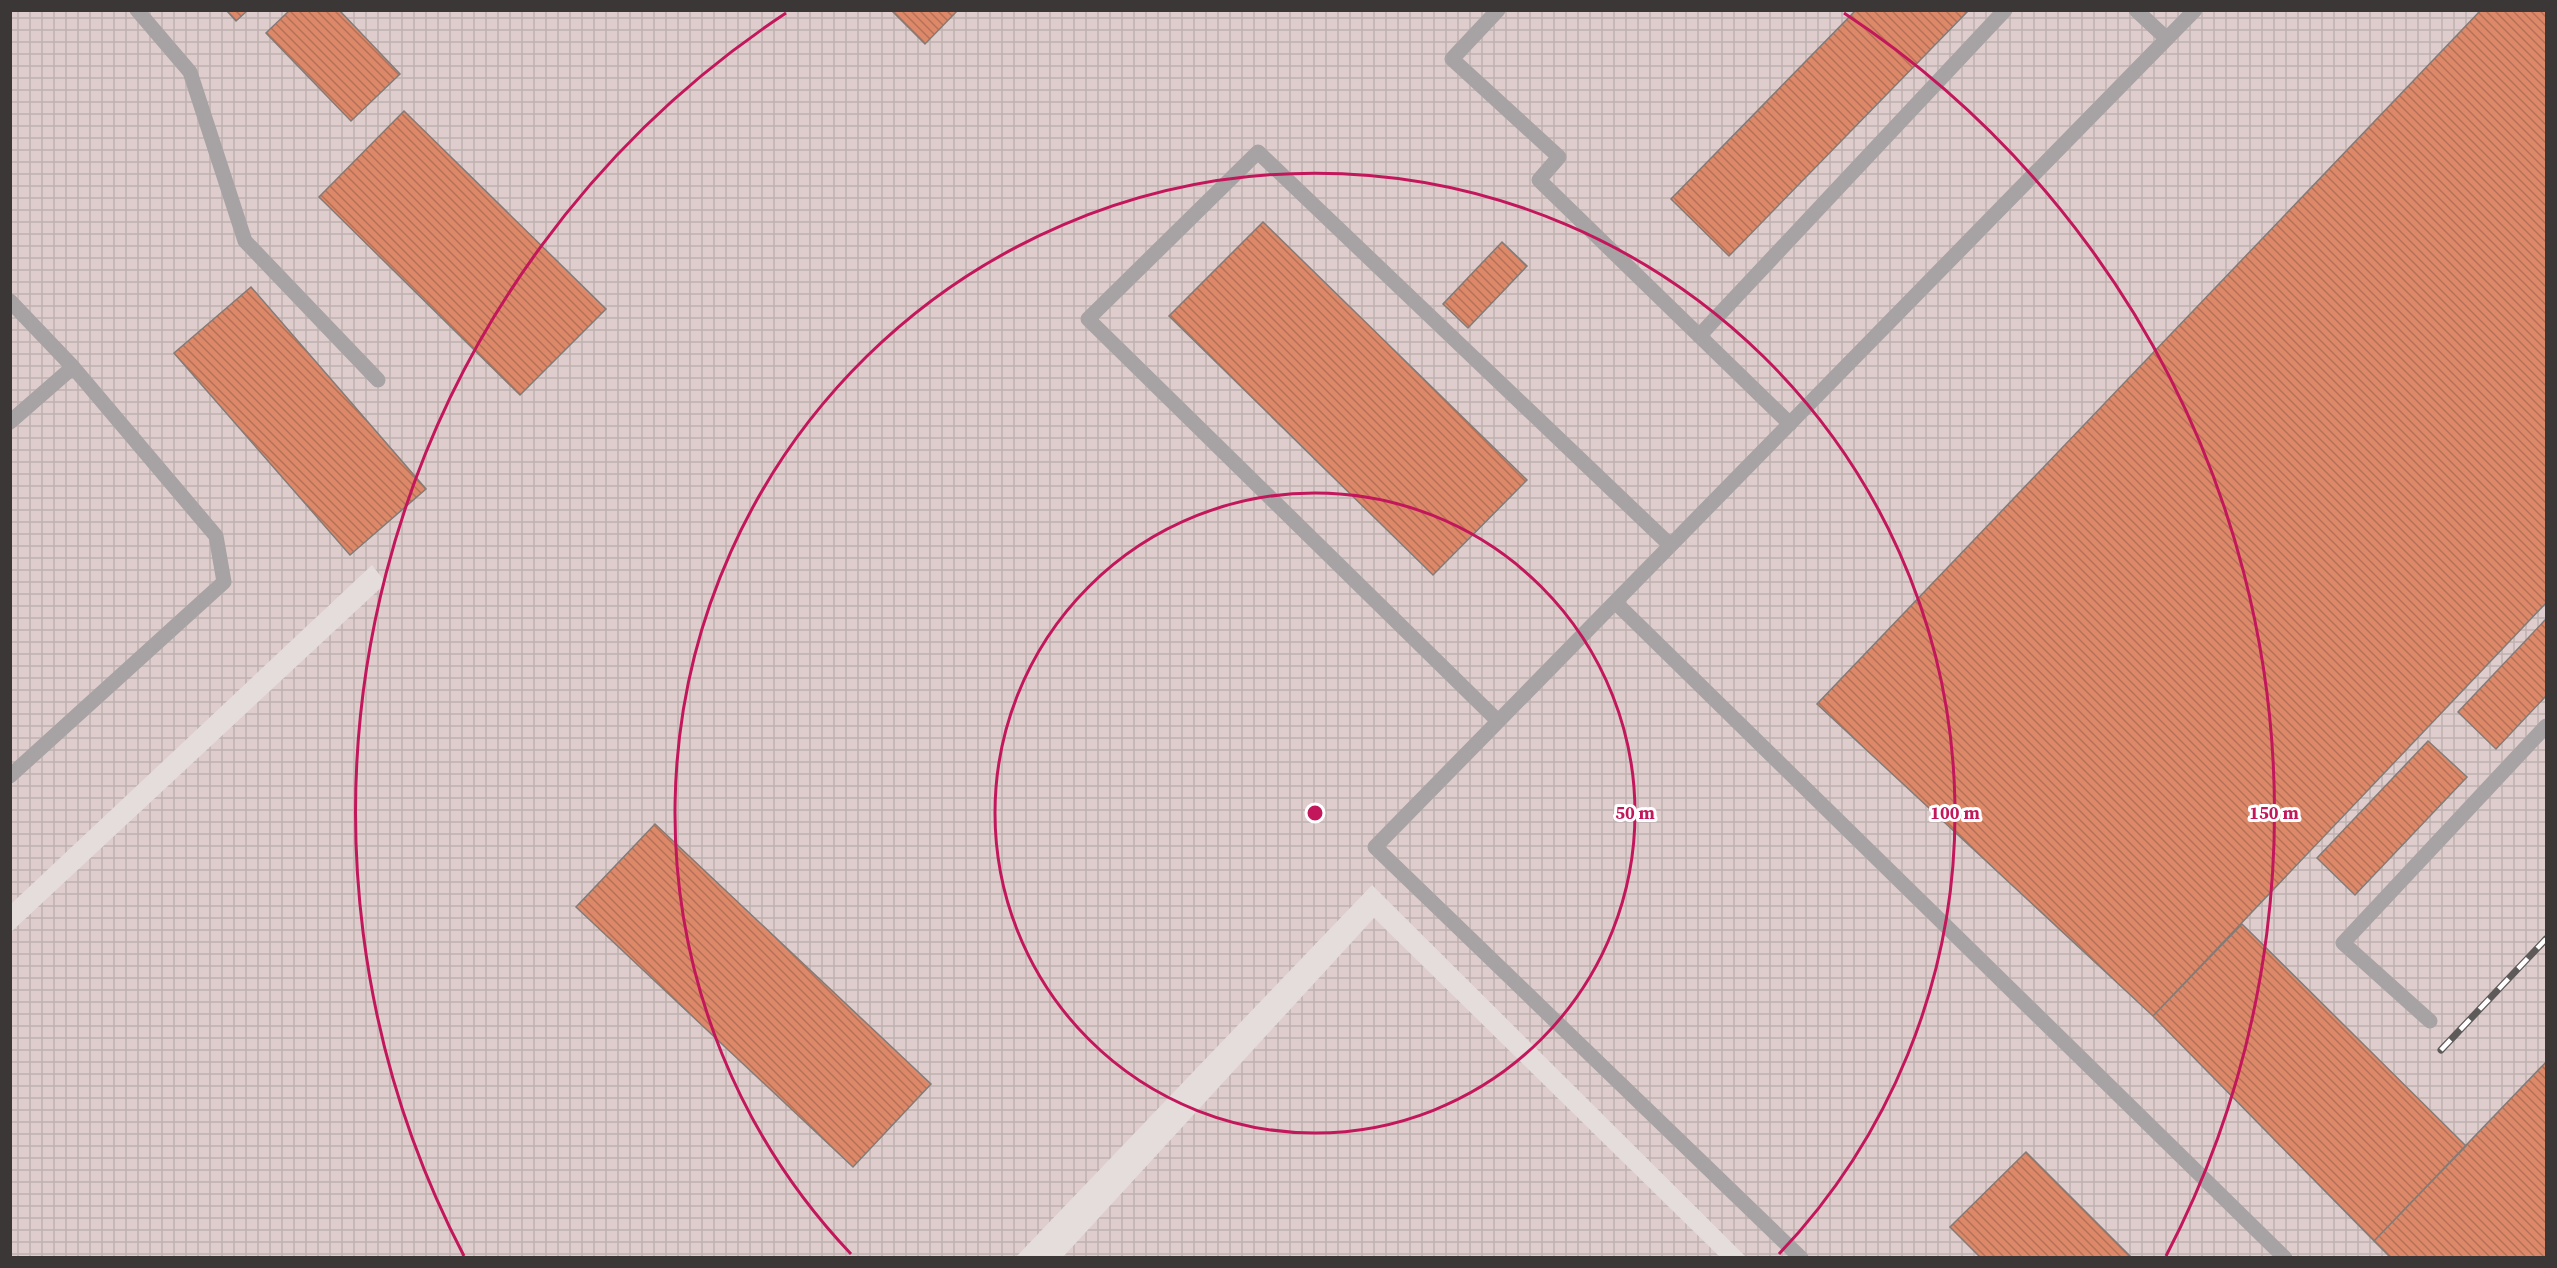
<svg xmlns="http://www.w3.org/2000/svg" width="2557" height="1268" viewBox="0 0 2557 1268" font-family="'Source Serif 4',serif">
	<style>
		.industrial { fill: url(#industrial-grid) }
		.building { fill: url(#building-back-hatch); stroke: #827b78; stroke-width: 1.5 }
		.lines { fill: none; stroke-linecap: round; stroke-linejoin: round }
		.service { stroke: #a7a3a5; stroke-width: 15 }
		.rail-casing { stroke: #5f5a5a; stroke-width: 7 }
		.rail { stroke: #fff; stroke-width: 4.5; stroke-dasharray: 14; stroke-linecap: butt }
		.ring { fill: none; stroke: #c2185b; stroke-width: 3 }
		.centre { fill: #c2185b; stroke: #fff; stroke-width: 3 }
		.ring-label { font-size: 18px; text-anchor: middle; font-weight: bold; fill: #c2185b; stroke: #fff; stroke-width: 6; stroke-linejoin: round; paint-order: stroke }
	</style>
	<defs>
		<pattern id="industrial-grid" width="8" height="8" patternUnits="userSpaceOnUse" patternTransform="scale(1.5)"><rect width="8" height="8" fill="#dfcdcd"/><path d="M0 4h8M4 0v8" fill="none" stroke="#c0b1b1"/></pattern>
		<pattern id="building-back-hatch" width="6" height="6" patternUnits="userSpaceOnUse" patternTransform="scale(1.5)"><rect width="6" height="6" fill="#dd8969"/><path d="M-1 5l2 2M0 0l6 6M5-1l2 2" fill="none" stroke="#b47157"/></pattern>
	</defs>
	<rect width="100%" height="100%" fill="#e5dcdc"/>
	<!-- industrial -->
	<path class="industrial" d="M11,11H2546V1257H1746L1372,885L1016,1257H11V932L386,583L372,565L11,904Z
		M1374,918L1720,1257H1063Z"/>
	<!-- building -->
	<path class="building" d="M226,10H248L236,21Z
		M290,10H339L400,74L351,121L266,33Z
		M891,10H958L925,44Z
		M1856,10H1969L1729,256L1671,199Z
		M2481,10H2546V603L2153,1016L1817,704Z
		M404,111L606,309L520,395L319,197Z
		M1263,222L1527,480L1433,575L1169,316Z
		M1502,242L1527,266L1468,328L1443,304Z
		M251,287L426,489L350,555L174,353Z
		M2546,619V696L2496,749L2458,712Z
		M2428,741L2467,777L2355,895L2317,858Z
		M655,824L931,1084L853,1167L576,907Z
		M2242,924L2466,1146L2374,1241L2153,1016Z
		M2546,1062V1258H2391L2374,1241Z
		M2026,1152L2132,1258H1981L1950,1227Z"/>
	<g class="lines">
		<!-- service -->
		<path class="service" d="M137,10L190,72L245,241L378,380
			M1498,10L1452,59L1559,157L1539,180L1790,424
			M2136,10L2167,39
			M10,301L73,367L216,536L224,582L10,776
			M1699,336L2005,10
			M10,422L73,367
			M1615,602L2285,1258
			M1498,721L1088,319L1258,152L1670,545
			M2430,1021L2343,943L2546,726
			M1801,1258L1375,847L2195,10"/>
		<!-- rail casing -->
		<g class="rail-casing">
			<path id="rail" d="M2441,1050L2546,939"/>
		</g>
		<!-- rail -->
		<use href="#rail" class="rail"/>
	</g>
	<!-- distance rings -->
	<g class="ring">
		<circle cx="1315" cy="813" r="320"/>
		<path d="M851 1254A640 640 0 1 1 1779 1254"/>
		<path d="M464 1256A959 959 0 0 1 786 13M1844 13A959 959 0 0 1 2166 1256"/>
	</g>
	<circle cx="1315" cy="813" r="9" class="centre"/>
	<g class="ring-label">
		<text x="1635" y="819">50 m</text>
		<text x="1955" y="819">100 m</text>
		<text x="2274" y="819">150 m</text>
	</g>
	<!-- border -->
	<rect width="2557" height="1268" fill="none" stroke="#3b3737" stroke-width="24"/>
</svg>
